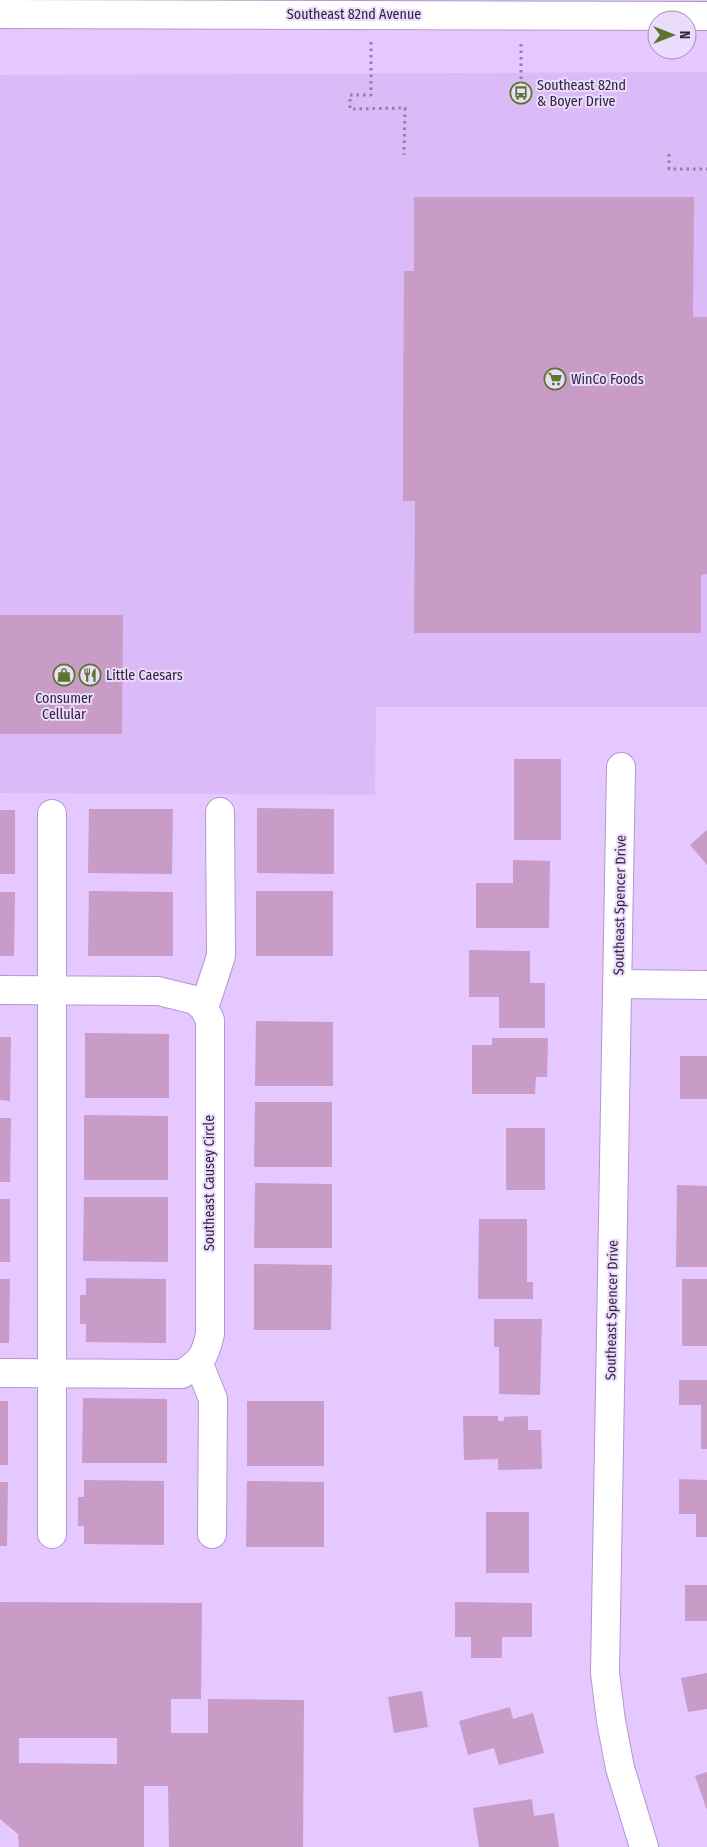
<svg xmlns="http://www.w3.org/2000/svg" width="707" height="1847" viewBox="0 0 707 1847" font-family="'Fira Sans Condensed',sans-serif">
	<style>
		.built { fill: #dabbf7 }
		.building { fill: #c99bc7; fill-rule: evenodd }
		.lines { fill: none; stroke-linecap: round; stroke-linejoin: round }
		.minor-casing { stroke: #b298cc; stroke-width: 30 }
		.major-casing { stroke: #b298cc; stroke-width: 30 }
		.path { stroke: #927ea6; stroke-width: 3; stroke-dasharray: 2.5 4; stroke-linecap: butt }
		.minor { stroke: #fff; stroke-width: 28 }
		.major { stroke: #fff; stroke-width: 28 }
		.labels { text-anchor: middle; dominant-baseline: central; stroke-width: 4; stroke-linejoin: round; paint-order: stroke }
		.street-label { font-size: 14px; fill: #2f2439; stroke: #ebdbfc }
		.poi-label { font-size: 14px; fill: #2f2439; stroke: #ebdbfc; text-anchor: start }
	</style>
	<rect width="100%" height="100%" fill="#e4c8ff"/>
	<!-- built -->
	<path class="built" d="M707,72V707H376L375,795L0,793V75Z"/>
	<!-- building -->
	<path class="building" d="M414,197H694L693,317H707V574L701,575V633H414L415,501H403V435L404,271H414Z
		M0,615H123L122,734H0Z
		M514,759H561V840H514Z
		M257,808L334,809V874L257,873Z
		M89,809H173L172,874L88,873Z
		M0,810H15V874H0Z
		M707,830V865L690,845Z
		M513,860L550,861L549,928H476V883H513Z
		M89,891L173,892V956H88Z
		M256,891H333V956H256Z
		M0,892H15L14,956H0Z
		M469,950L530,951V983H545V1028H499V997H469Z
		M256,1021L333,1022V1086H255Z
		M85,1033L169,1034V1098H85Z
		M0,1037H11L10,1101L0,1100Z
		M492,1038H548L547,1077H536L535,1094H472V1045H492Z
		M680,1056H707V1099H680Z
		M255,1102H332V1167H254Z
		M84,1115L168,1116V1180H84Z
		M0,1118H11L10,1182H0Z
		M506,1128H545V1190H506Z
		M255,1183L332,1184V1248H254Z
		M677,1185L707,1186V1267H676Z
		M84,1197H168V1262L83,1261Z
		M0,1199H10V1262H0Z
		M479,1219H527V1282H533V1299H478Z
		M254,1264L332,1265L331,1330H254Z
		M86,1278L166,1279V1343L86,1342V1324H80V1295H86Z
		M0,1279H10L9,1343H0Z
		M682,1279H707V1346H682Z
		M494,1319H542L540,1395L499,1394V1347H494Z
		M679,1380H707V1449H701V1405H679Z
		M83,1398L167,1399V1463H82Z
		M0,1401H8V1465H0Z
		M247,1401H324V1466H247Z
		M463,1416H498V1421H504V1417L528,1416V1430H541L542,1469L498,1470V1459L464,1460Z
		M679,1479L707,1480V1537H696V1514H679Z
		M84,1480L164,1481V1545L84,1544V1526H78V1497H84Z
		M247,1481L324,1482V1547H246Z
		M0,1482H8L7,1546H0Z
		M486,1512H529V1573H486Z
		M685,1585H707V1621H685Z
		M0,1602L202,1603L201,1699H171V1733H208V1699L304,1700L303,1847H169L168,1786H144V1847H19L18,1834L0,1819ZM19,1738H117V1764L19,1763Z
		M455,1602L532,1603V1637H502V1658H471V1637H455Z
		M707,1673V1709L688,1712L681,1678Z
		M422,1691L428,1727L394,1733L388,1697Z
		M510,1707L513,1719L533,1713L544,1753L499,1765L494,1748L468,1755L459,1721Z
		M707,1772V1810L695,1776Z
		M532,1799L534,1816L554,1813L559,1847H479L473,1808Z"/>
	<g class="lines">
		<!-- minor casing -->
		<g class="minor-casing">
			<path id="minor" d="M621,767L605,1673L611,1721L620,1768L644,1847
				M52,814V1534
				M619,984L707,985
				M0,990L158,991L195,1000L204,1008L210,1020V1334C205,1357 201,1362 182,1374L0,1373
				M204,1008L221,956L220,812
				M199,1364L213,1399L212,1534"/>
		</g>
		<!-- major casing -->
		<g class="major-casing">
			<path id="major" d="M0,14L707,16"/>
		</g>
		<!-- path -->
		<path class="path" d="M371,42V95H350V109L405,108L404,155
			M521,44V93
			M669,154V169H707"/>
		<!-- minor -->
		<use href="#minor" class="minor"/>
		<!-- major -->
		<use href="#major" class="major"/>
	</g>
	<!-- icons -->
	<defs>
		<g id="bus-ring" transform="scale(1.125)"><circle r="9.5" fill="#ebdbfc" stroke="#5a772c" stroke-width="1.5"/><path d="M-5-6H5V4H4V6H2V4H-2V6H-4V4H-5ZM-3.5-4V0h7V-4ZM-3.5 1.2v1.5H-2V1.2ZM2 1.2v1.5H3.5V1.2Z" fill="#5a772c"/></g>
		<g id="supermarket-ring" transform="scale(1.125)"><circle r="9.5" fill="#ebdbfc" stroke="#5a772c" stroke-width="1.5"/><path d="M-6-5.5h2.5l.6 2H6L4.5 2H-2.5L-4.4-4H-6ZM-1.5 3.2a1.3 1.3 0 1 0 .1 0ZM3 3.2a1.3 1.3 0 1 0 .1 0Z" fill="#5a772c"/></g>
		<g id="shop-ring" transform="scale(1.125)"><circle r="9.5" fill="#ebdbfc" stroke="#5a772c" stroke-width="1.5"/><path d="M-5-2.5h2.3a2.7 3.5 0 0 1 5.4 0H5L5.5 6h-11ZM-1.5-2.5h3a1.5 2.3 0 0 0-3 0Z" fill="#5a772c"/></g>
		<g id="restaurant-ring" transform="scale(1.125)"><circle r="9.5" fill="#ebdbfc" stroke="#5a772c" stroke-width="1.5"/><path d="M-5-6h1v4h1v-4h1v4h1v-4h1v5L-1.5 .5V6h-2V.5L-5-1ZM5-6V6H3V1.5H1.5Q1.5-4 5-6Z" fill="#5a772c"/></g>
	</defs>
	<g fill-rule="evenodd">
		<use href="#bus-ring" x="521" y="93"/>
		<use href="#supermarket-ring" x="555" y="379"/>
		<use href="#shop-ring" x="64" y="675"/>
		<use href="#restaurant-ring" x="90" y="675"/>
	</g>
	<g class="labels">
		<!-- street labels -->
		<g class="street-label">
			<text x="354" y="14">Southeast 82nd Avenue</text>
			<text transform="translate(620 905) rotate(-89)">Southeast Spencer Drive</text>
			<text transform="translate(209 1183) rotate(-90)">Southeast Causey Circle</text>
			<text transform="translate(612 1310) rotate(-89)">Southeast Spencer Drive</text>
		</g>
		<!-- poi labels -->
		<g class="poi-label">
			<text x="537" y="85">Southeast 82nd<tspan x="537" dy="16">&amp; Boyer Drive</tspan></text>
			<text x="571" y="379">WinCo Foods</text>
			<text x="106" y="675">Little Caesars</text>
			<text x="64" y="698" text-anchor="middle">Consumer<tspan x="64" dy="16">Cellular</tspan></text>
		</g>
	</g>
	<!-- north arrow -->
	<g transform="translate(672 35) rotate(90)"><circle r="24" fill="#ebdbfc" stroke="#a092ae"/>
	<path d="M0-4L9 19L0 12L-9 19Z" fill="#5a772c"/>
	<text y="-8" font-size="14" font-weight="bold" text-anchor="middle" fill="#2f2439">N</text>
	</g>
</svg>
